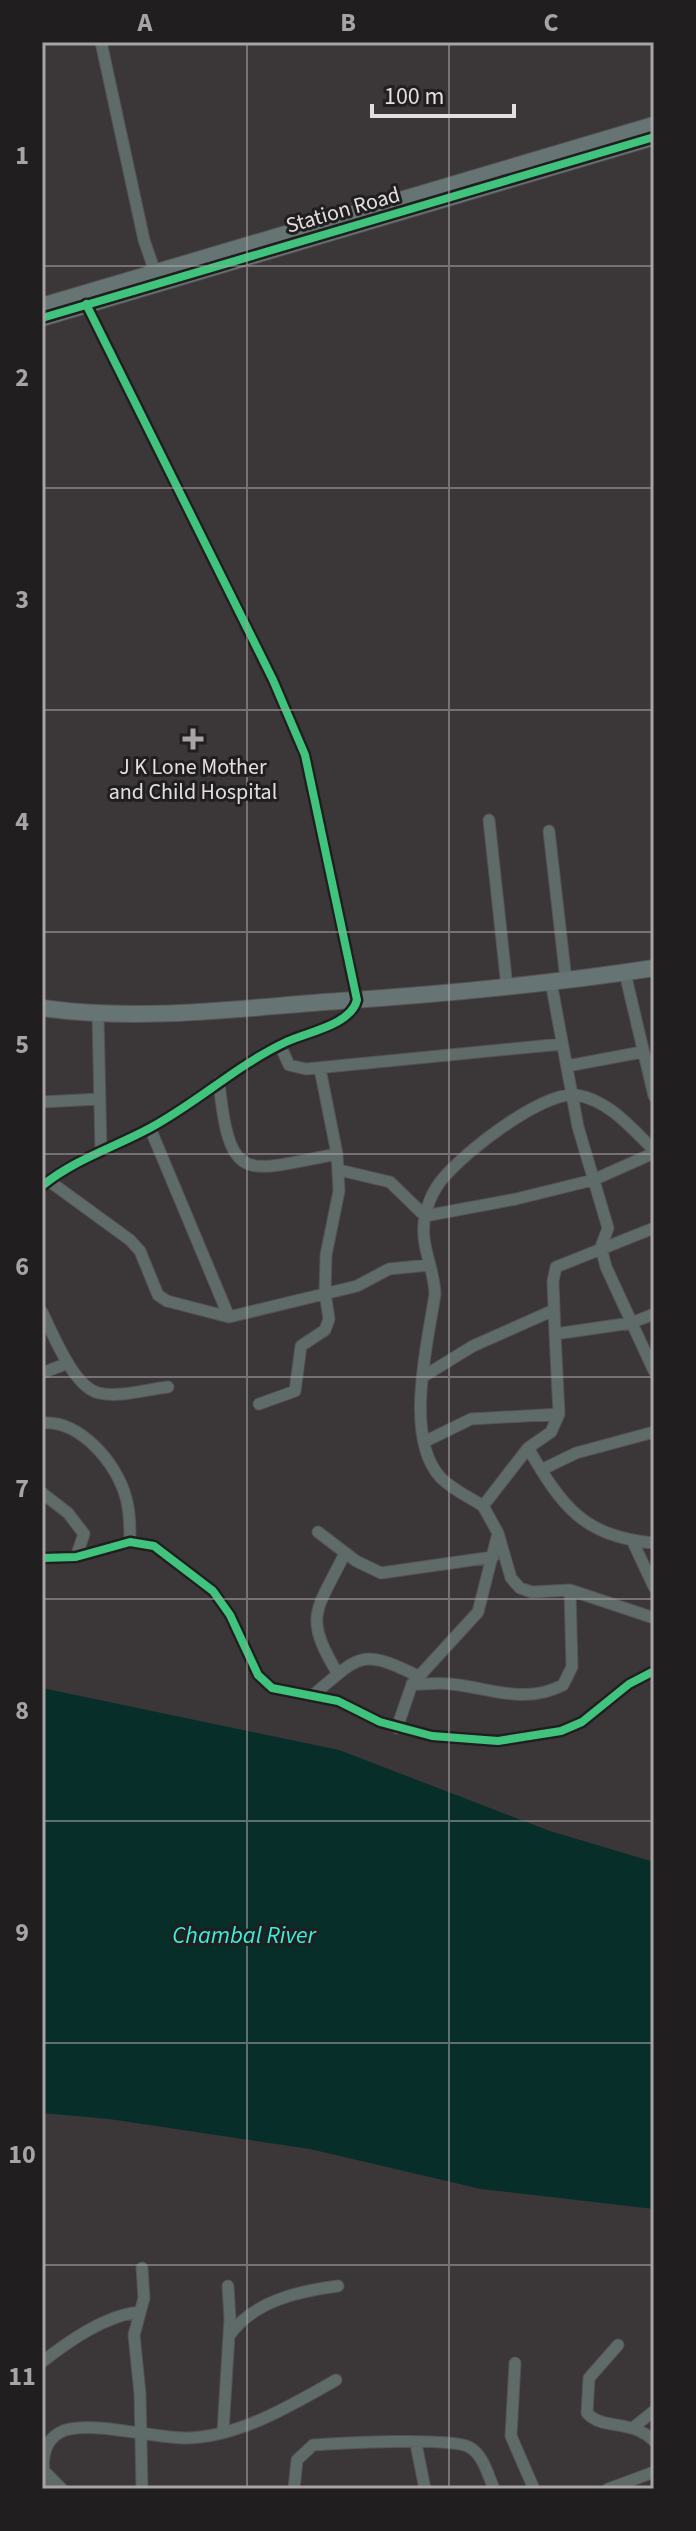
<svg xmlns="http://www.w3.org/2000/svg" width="696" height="2531" viewBox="0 0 696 2531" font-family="'Source Sans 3',sans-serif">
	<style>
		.water { fill: #082e2a }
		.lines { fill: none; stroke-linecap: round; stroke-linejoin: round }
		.street-casing { stroke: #555253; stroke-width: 13 }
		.secondary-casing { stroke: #555253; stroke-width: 18 }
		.street { stroke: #5e6b69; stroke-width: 11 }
		.secondary { stroke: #667574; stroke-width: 16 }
		.cycleway-casing { stroke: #211e1f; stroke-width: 13 }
		.cycleway { stroke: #40c37c; stroke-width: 8 }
		.grid { fill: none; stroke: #a8a4a5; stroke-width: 2; stroke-opacity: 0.55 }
		.poi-dot { fill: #a8a4a5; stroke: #211e1f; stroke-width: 3 }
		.labels { text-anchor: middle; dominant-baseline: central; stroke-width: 6; stroke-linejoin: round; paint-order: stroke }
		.street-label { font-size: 22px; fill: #e3dfe0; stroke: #211e1f }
		.poi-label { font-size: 22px; fill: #e3dfe0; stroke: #211e1f }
		.water-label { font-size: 24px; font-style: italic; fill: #37f1df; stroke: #211e1f }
		.neatline { fill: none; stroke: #a8a4a5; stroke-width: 3 }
		.grid-label { font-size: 26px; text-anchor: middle; font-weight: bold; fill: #a8a4a5 }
	</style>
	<rect width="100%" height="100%" fill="#3b3638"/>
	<!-- water -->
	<path class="water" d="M42,1688L339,1750L550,1831L654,1862V2209L481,2189L310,2149L109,2119L42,2113Z"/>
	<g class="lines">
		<!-- street casing -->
		<g class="street-casing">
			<path id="street" d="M101,42L144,240L155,272
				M489,820L507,987
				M549,831L566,980
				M625,973L654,1096
				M551,982L578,1127L608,1228L601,1247L606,1267L654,1371
				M98,1016L101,1151
				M280,1045L289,1065L306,1069L562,1044
				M567,1066L642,1052
				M219,1082C230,1187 245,1171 337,1154
				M42,1102L99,1099
				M150,1128L229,1317
				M339,1170L390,1182L425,1216L516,1199L593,1180L654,1153
				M49,1181L130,1240L140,1251L158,1295L167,1301L229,1317L357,1286L389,1269L429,1265
				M42,1186C75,1159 113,1148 150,1128C197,1103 237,1065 286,1042C307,1032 351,1025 357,1000L305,755L273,680L86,304
				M42,1312C53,1334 74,1388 99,1393C119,1398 148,1389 168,1387
				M654,1314L631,1323L555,1334L559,1414L551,1432L528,1448L483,1506L498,1533L511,1578L520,1588L532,1592L570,1590L654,1618
				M555,1334L553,1281L556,1267L654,1228
				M42,1373L68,1363
				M424,1376L473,1346L554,1310
				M259,1404L295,1391L301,1346L325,1330L329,1319L325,1293L326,1255L339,1191L337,1154L320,1069
				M42,1423C80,1420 117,1463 126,1498C130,1512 130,1527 130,1542
				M424,1442L471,1419L559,1414
				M528,1448C562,1506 582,1536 654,1543
				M541,1470L576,1453L654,1432
				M42,1493L68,1513L84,1534L76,1557
				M483,1506C469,1497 453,1490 441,1478C403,1438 428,1342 435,1294C434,1266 419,1245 425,1216C427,1207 431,1196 436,1188C452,1160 543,1090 576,1095C609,1100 631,1128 654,1150
				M318,1532L356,1561L381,1573L493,1557
				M632,1540L654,1587
				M42,1558L76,1557L130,1542L154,1546L213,1591L230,1615L258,1675L272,1688L338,1701L380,1722L432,1736L498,1741L561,1731L582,1722L629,1684L654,1671
				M338,1674C302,1615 317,1611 345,1553
				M412,1684C425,1685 438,1682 451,1684C490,1688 525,1705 563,1685L572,1667L570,1590
				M312,1696C360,1656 359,1647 418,1676
				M397,1728L412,1684L478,1612L497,1537
				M229,2336C253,2301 299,2291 338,2286
				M618,2345L589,2378L587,2413C603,2431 631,2418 654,2441
				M42,2362C69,2341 104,2316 139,2312
				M515,2363L511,2436L534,2489
				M635,2426L654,2411
				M223,2431L230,2319L228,2286
				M416,2444L425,2489
				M42,2469L62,2489
				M47,2489C42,2470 39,2445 59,2433C84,2418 155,2439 187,2438C239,2437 292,2405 336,2380
				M142,2489L140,2394L134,2335L144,2298L142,2268
				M294,2489L297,2460L313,2445C340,2443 450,2437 469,2447C483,2454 488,2475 494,2489
				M608,2489L654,2472"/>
		</g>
		<!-- secondary casing -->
		<g class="secondary-casing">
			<path id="secondary" d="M42,306L654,125
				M42,318L654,137
				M42,1008C143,1022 239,1008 339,1001C444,994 550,984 654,968"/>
		</g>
		<!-- street -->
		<use href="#street" class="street"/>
		<!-- secondary -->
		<use href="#secondary" class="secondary"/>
		<!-- cycleway casing -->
		<g class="cycleway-casing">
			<path id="cycleway" d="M42,318L654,137
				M42,1186C75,1159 113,1148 150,1128C197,1103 237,1065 286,1042C307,1032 351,1025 357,1000L305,755L273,680L86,304
				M42,1558L76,1557L130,1542L154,1546L213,1591L230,1615L258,1675L272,1688L338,1701L380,1722L432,1736L498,1741L561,1731L582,1722L629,1684L654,1671"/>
		</g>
		<!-- cycleway -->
		<use href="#cycleway" class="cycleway"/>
	</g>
	<!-- grid -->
	<path class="grid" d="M247,42V2489M449,42V2489M42,266H654M42,488H654M42,710H654M42,932H654M42,1154H654M42,1377H654M42,1599H654M42,1821H654M42,2043H654M42,2265H654"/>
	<!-- markers -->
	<path class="poi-dot" d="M189 727h8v8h8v8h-8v8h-8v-8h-8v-8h8z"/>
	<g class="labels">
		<!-- street labels -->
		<g class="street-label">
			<text transform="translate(343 210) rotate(-16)">Station Road</text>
		</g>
		<!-- poi labels -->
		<g class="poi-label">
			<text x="193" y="767">J K Lone Mother<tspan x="193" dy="25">and Child Hospital</tspan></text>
		</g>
		<!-- water labels -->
		<g class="water-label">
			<text x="244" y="1935">Chambal River</text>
		</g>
	</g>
	<!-- border -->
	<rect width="696" height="2531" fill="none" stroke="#211e1f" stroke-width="88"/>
	<!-- scale -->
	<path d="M372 104v12h142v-12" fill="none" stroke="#e3dfe0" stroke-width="4"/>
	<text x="384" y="104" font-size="24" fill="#e3dfe0" stroke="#211e1f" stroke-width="6" paint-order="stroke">100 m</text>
	<rect x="44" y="44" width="608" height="2443" class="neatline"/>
	<g class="grid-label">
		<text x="145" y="31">A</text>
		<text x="348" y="31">B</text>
		<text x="551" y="31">C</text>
		<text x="22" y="164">1</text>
		<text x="22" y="386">2</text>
		<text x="22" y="608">3</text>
		<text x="22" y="830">4</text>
		<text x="22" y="1053">5</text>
		<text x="22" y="1275">6</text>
		<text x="22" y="1497">7</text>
		<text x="22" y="1719">8</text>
		<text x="22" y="1941">9</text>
		<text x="22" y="2163">10</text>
		<text x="22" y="2385">11</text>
	</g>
</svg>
